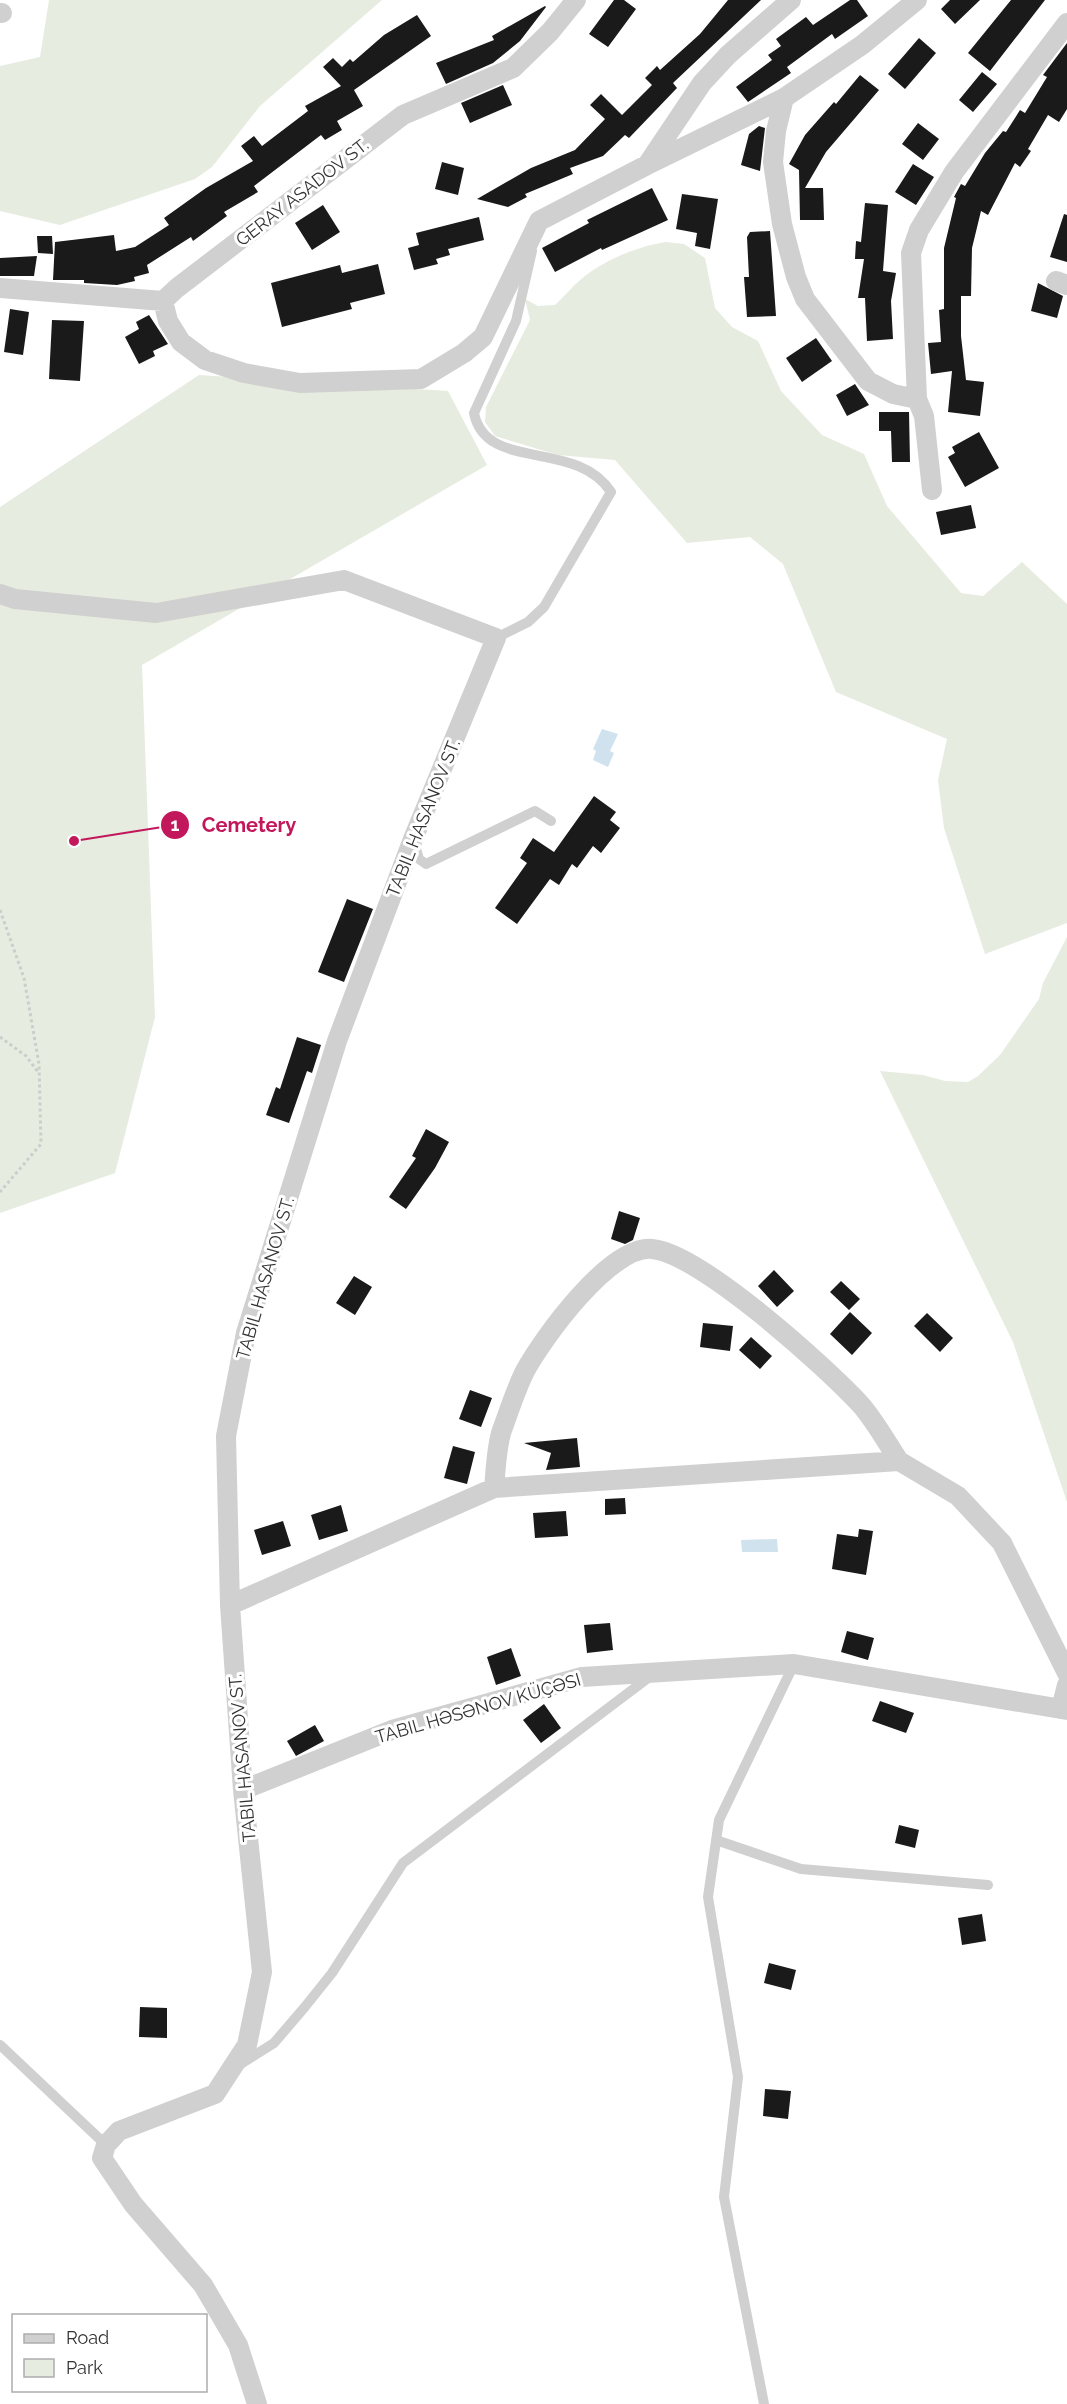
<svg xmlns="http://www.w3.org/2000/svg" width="1067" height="2404" viewBox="0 0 1067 2404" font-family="Raleway,sans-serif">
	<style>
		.green { fill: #e6ecdf }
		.water { fill: #cfe2ee }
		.building { fill: #1a1a1a }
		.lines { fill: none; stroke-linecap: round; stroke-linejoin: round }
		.path { stroke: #cdcdcd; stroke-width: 3; stroke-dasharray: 3 3; stroke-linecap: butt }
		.lane { stroke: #d0d0d0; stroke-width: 10 }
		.street { stroke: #d0d0d0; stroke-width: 20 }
		.labels { text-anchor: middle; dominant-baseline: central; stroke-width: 6; stroke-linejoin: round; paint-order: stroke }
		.street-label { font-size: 18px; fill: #333; stroke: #fff }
		.leader { fill: none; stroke: #c2185b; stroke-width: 2 }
		.callout-dot { fill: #c2185b; stroke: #fff; stroke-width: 2 }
		.mark-label { font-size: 18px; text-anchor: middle; font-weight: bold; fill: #fff }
		.callout-label { font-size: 20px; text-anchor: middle; font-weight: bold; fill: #c2185b; stroke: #fff; stroke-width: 6; stroke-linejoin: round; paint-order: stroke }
	</style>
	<rect width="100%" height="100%" fill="#fff"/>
	<!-- green -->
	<path class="green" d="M49,0H382L260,106L212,167L195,179L60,225L0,211V66L40,57Z
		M666,242L684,244L705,258L715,308L732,327L758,341L781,391L822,435L864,454L887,506L961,593L983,596L1022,562L1067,604V923L985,954L944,828L938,780L947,739L836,692L783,564L750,537L687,543L615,460L558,455L495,436L485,422L486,407L530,320L525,299L538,306L555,305C565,296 574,284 585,276C607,259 639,246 666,242Z
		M199,375L448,391L487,465L142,665L155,1017L115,1173L0,1213V507Z
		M1067,937V1502L1013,1342L880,1071L923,1075L945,1081L968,1082L978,1076L1000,1055L1039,999L1043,983Z"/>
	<!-- water -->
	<path class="water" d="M602,729L618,734L610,751L614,753L608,767L593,760L596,751L593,749Z
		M777,1539L778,1552H742L741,1540Z"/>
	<!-- building -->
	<path class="building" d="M614,0H624L636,9L608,47L589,34Z
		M728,0H761L673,83L677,88L629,138L625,135L603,156L570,168L573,174L525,194L527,197L508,207L477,199L531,168L575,150L605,119L590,105L601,94L622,115L652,85L645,78L657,66L660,70L700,34Z
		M850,0H857L868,16L835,39L832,34L787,67L791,73L748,102L736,87L772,60L768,55L781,46L776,39L806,17L813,25Z
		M950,0H980L955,24L941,9Z
		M1011,0H1045L990,71L968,53Z
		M545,6L546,7L520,41L493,63L446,84L436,63L494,40L492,36Z
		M417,15L431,36L354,90L363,106L337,121L342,130L325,140L321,135L254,186L258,192L224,212L227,216L193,241L191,237L147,265L149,273L134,277L135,281L117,285L84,283V280H53L55,242L114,235L116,251L135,247L169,225L164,218L206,188L253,161L241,146L254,136L262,146L308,111L305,106L341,86L323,67L333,58L342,67L350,59L353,62L384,35Z
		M919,38L936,53L905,89L888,74Z
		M1067,43V109L1059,122L1048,115L1028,149L1031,151L1020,167L1015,163L988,215L981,211L972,248L971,296H961V336L966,380L984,382L980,416L948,412L952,371L931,374L928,343L941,342L939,310L944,309V248L956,198L954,197L961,184L965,186L985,153L1003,131L1006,132L1020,110L1025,113L1047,77L1043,75Z
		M982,72L997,84L973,112L959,100Z
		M860,75L879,90L826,152L805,188H823L824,220H800L799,170L789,164L805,135L834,102L836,104Z
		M503,85L512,105L470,123L461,103Z
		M918,123L939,139L923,160L902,144Z
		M759,126L765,128L760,171L741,165L749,134Z
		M442,162L464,168L458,195L435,189Z
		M913,164L934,177L916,205L895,192Z
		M652,188L668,220L602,250L601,248L555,272L542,248L589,223L587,220Z
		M682,194L718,199L710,249L695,246L697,233L676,229Z
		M865,203L888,205L883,271L896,273L891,301L893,339L867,341L865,298H858L864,259H855L856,241L861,242Z
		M323,205L340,232L312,250L295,223Z
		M1064,214L1067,215V262L1050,257Z
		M479,217L484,240L448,249L450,255L436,259L438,264L414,270L408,248L419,245L416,233Z
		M770,231L776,316L747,317L744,277H749L747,237L750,232Z
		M37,236H52L53,254L38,253Z
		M37,256L34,276H0V258Z
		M378,264L385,294L350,303L352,309L282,327L271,283L340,265L342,273Z
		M1038,283L1063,296L1057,318L1031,311Z
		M10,309L29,312L23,355L4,352Z
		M149,315L168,344L153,351L155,356L139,364L125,337L139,329L136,322Z
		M52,320L84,321L80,381L49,379Z
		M816,338L832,361L802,382L786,358Z
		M855,384L869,405L847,416L836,395Z
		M879,412H909L910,462H892L891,431H879Z
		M979,432L999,468L965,487L948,457L955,453L952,447Z
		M971,505L976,528L941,535L936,512Z
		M594,796L616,812L610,820L620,828L601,853L593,846L577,868L572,864L559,885L550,879L517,924L495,908L527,863L520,858L533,838L554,852Z
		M347,899L373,909L344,982L318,972Z
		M297,1037L321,1045L312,1073L307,1071L289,1123L266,1115L276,1087L280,1089Z
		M426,1129L449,1142L435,1168L406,1209L389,1197L416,1158L412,1156Z
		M619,1211L640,1218L633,1240L625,1244L611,1239Z
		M774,1270L794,1291L777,1307L758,1286Z
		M354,1276L372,1287L355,1315L336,1303Z
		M841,1281L860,1299L849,1310L830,1292Z
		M850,1312L872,1333L852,1355L830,1334Z
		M927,1313L953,1338L940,1352L914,1326Z
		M703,1323L733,1326L730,1351L700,1347Z
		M751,1337L772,1356L760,1369L739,1350Z
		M470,1390L492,1398L481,1427L459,1419Z
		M577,1438L580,1467L546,1470L551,1453L524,1443Z
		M453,1446L475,1452L467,1484L444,1478Z
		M625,1498L626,1514L605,1515V1499Z
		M341,1505L348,1531L319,1540L311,1515Z
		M566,1511L568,1536L535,1538L533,1513Z
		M283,1521L291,1546L262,1555L254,1530Z
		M859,1529L873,1531L866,1575L832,1569L837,1534L858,1537Z
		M610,1623L613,1650L587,1653L584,1625Z
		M847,1631L874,1638L868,1660L841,1652Z
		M511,1648L521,1676L496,1685L487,1657Z
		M880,1701L914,1713L906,1733L872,1721Z
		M544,1704L561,1728L541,1743L523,1720Z
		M315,1725L324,1741L296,1756L287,1741Z
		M899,1825L919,1830L915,1848L895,1843Z
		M982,1914L986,1941L962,1945L958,1918Z
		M769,1963L796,1970L791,1990L764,1983Z
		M140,2007L167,2008V2038L139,2037Z
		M765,2089L791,2091L788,2119L763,2116Z"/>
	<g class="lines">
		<!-- path -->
		<path class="path" d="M0,910L24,978L39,1064L41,1144L0,1192
			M0,1037L26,1056L38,1072"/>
		<!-- lane -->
		<path class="lane" d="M496,638L528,622L544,607L611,492C576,438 486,473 474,413L516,321L532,251
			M414,842L419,859L426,864L535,811L551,821
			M716,1840L801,1869L988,1885
			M0,2045L106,2145
			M239,2065L274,2043L304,2008L332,1973L403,1863L652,1675
			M764,2404L724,2197L738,2077L708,1897L719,1820L794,1664"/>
		<!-- street -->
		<path class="street" d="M0,13H2
			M784,98L776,131L773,162L782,224L796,277L805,299L868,381L893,394L917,399L911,253L919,230L954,172L1067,23
			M647,165L784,98L862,45L917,0
			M1056,281L1067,285
			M0,288L163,301L177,288L403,115L513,68L550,32L576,0
			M163,301L168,321L181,342L205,360L244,373L300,383L421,379L464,353L483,337L539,221L647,165L702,83L728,55L791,0
			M917,399L924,416L932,490
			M0,594L15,599L156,613L344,580L496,638L413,839L337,1041L246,1333L226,1436L230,1605L243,1790L262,1972L247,2045L215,2094L119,2131L106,2145L102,2158L133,2204L203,2285L238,2345L257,2404
			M494,1488C496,1470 496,1448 502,1430C509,1411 516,1389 525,1371C543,1338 610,1245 652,1249C700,1253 826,1367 861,1405C875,1421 887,1443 899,1461
			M230,1605L494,1488L899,1461L958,1496L1002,1543L1067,1673
			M1061,1709L1067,1685
			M243,1790L392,1730L582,1677L794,1664L1067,1710"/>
	</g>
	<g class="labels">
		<!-- street labels -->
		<g class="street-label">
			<text transform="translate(302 192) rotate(-38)">GERAY ASADOV ST.</text>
			<text transform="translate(423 818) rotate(-68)">TABIL HASANOV ST.</text>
			<text transform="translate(265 1278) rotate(-74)">TABIL HASANOV ST.</text>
			<text transform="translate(478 1708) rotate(-16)">TABIL HƏSƏNOV KÜÇƏSI</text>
			<text transform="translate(242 1758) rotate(-95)">TABIL HASANOV ST.</text>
		</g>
	</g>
	<!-- callouts -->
	<path class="leader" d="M74 841L175 825"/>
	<g class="callout-dot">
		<circle cx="74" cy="841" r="6"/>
		<circle cx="175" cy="825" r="15"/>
	</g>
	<g class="mark-label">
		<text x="175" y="831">1</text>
	</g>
	<g class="callout-label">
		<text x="249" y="832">Cemetery</text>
	</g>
	<!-- legend -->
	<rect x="12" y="2314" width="195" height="78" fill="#ffffff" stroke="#adadad" stroke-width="1.5"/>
	<rect x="24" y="2334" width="30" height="9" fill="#d0d0d0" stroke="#adadad" stroke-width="1.5"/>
	<text x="66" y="2344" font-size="18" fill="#333333">Road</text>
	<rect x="24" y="2359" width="30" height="18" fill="#e6ecdf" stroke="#adadad" stroke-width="1.5"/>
	<text x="66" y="2374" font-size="18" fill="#333333">Park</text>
</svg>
